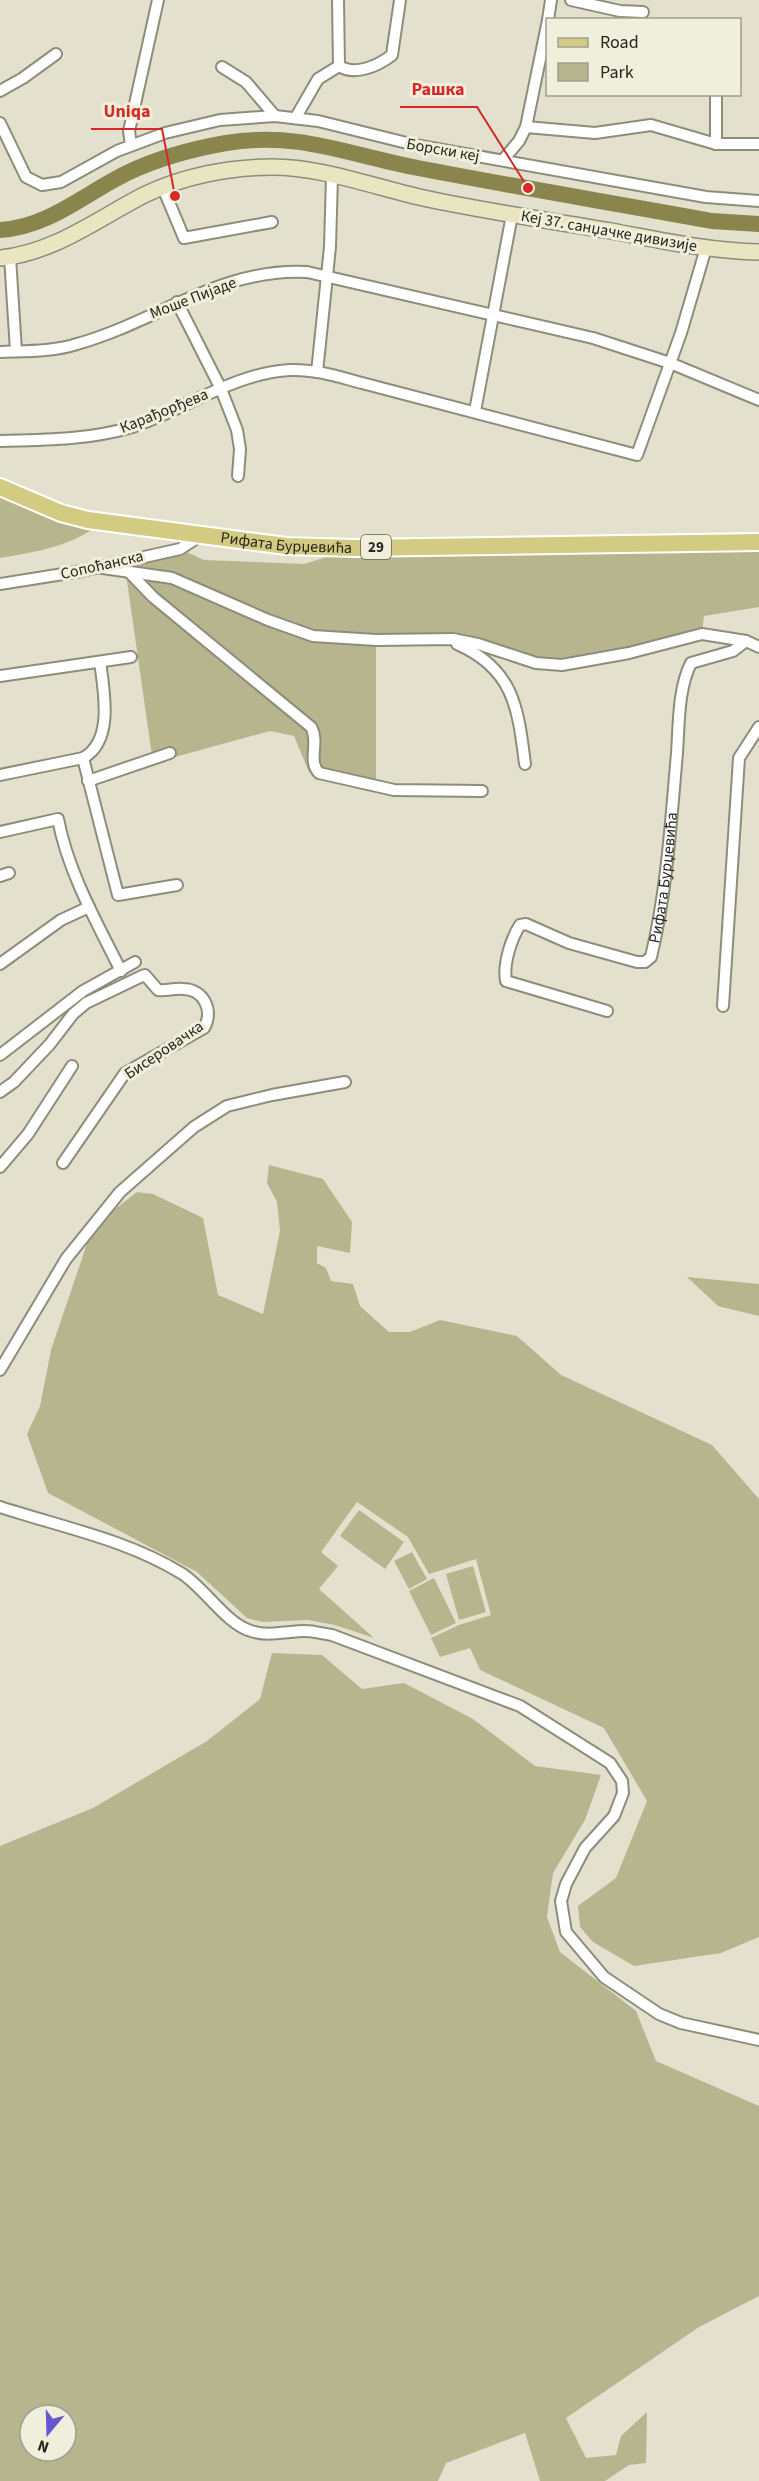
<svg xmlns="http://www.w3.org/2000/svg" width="759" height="2481" viewBox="0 0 759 2481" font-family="'Source Sans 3',sans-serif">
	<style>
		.green { fill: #b7b58e; fill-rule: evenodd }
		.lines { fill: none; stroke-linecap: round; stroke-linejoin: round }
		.river { stroke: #8a854d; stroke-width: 16 }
		.street-casing { stroke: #8e8c7b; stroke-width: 14 }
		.secondary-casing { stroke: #8e8c7b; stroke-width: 18 }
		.primary-casing { stroke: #fff; stroke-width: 20 }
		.street { stroke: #fff; stroke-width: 10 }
		.secondary { stroke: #e8e5c0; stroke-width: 15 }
		.primary { stroke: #d2cb81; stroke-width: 16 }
		.labels { text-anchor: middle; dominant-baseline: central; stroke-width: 6; stroke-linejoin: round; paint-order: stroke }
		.shield { fill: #f0efdb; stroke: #636357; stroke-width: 1.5 }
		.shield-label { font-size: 15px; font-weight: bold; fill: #27271f }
		.street-label { font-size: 16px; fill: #27271f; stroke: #f0efdb }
		.leader { fill: none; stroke: #d62828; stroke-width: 2 }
		.callout-dot { fill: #d62828; stroke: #f0efdb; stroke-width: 2 }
		.callout-label { font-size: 18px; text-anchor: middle; font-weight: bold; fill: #d62828; stroke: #f0efdb; stroke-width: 6; stroke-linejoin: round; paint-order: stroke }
	</style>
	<rect width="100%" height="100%" fill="#e3e1ce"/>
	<!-- green -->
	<path class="green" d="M0,487L103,522C70,547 40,551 0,558Z
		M759,542V607L704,616L702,634L562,665L478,644L376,640V779L309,772L294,736L270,731L153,763L124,560L180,549L204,560L304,564L355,548Z
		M269,1165L323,1179L352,1222L350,1253L317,1246V1263L326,1268L331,1281L353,1284L360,1306L389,1332H410L440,1320L517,1336L561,1375L712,1445L759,1499V1937L721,1953L634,1966L593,1942L580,1927L578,1906L616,1878L647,1801L604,1728L480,1670L470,1648L440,1657L431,1638L459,1625L491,1615L476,1559L429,1574L408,1537L357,1502L321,1552L338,1566L319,1589L374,1638L335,1625L308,1620L262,1622L247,1618L197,1572L48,1493L27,1434L40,1406L51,1350L93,1226L137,1192L153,1194L203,1218L218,1295L263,1314L280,1231L277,1202L267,1183Z
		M687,1277L759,1284V1316L718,1306Z
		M359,1510L404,1542L385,1569L340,1536Z
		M412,1552L427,1579L409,1589L394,1561Z
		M473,1566L486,1612L459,1620L446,1574Z
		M434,1578L456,1623L431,1635L409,1591Z
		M272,1653L322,1655L362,1689L404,1683L473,1719L535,1766L601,1775L585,1820L553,1873L547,1917L560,1952L636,2011L656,2061L759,2106V2296L699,2327L566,2418L586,2458L616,2455L621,2436L647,2412L646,2463L629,2465L605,2481H540L525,2433L446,2463L438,2481H0V1846L93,1808L207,1741L260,1699ZM30,2415H66V2451H30Z"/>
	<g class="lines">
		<!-- river -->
		<path class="river" d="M0,230C49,227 84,194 127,173C158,158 192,149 226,143C300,131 348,155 418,168C516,187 614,203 712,221L759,224"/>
		<!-- street casing -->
		<g class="street-casing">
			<g id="street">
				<path d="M571,0L620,11L643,12"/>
				<path d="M548,20L551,0"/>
				<path d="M339,66C355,76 378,66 392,55L400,0"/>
				<path d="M222,67L246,82L275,116"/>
				<path d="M0,91L23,78L56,54"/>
				<path d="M296,117L318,79L339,66L338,0"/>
				<path d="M0,123L26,177L42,185L61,182L117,151L165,133L220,120L275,116L318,121L415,145L706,197L759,201"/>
				<path d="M526,127L595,133L651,125L716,144H759"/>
				<path d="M716,144V94"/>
				<path d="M131,145L129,131L158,0"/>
				<path d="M503,160L519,141L526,127L548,20"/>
				<path d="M163,188L184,238L272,222"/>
				<path d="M10,257L16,351"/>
				<path d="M177,302L221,389L237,430L240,449L238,476"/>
				<path d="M0,352C26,351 52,352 77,344C156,322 222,267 307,272L593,338L670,363L759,400"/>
				<path d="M317,372L330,247L332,176"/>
				<path d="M475,411L512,215"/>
				<path d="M0,441C44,440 89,440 132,427C184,410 234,373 290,370C315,369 339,377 362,383L637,455L681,333L706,248"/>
				<path d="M96,567L172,578L268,620L313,636L376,640L453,639L478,644L536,663L562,665L629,653L702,634L746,641L759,647"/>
				<path d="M130,573L153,597L311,727C320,742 307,761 319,773L394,790L482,791"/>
				<path d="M0,584L82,571L180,549L200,536"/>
				<path d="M457,644C514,669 518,708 525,764"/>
				<path d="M0,676L131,657"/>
				<path d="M83,758L118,895L177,885"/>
				<path d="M0,775L83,758C114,741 104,692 100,662"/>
				<path d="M88,781L170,753"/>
				<path d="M0,832L58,819C68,872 97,923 121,971"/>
				<path d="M0,876L9,873"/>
				<path d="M0,964L61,920L89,907"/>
				<path d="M723,1006L739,758L759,727"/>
				<path id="s1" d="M607,1011L506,981C503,964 511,939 520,925L526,924L569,943L637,962H645L651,957C667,891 671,820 677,753C679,724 678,689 691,663L733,651L746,641"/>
				<path d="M0,1055L83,991L135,962"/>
				<path d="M0,1092L14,1082L50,1044L73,1014L86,1003L140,977L145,975L158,990C167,991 174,988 183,989C204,989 214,1011 204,1028L125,1073L63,1163"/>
				<path d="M0,1167L28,1134L72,1066"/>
				<path d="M0,1370L66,1259L120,1192L194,1127L227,1106L272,1095L345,1082"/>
				<path d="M0,1507C61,1527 125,1539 181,1573C204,1587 226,1624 251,1631C268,1637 288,1631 305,1631C314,1631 324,1634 332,1635L520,1706L610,1763L622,1781L623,1793L614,1816L585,1848L566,1884L561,1901L566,1932L604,1977L659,2014L681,2023L759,2040"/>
			</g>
		</g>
		<!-- secondary casing -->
		<g class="secondary-casing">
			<path id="secondary" d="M0,258C54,253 97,219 144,195C183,176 230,167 272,167C321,167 371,186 419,197C482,211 547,220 611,231C660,240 709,251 759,252"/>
		</g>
		<!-- primary casing -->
		<g class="primary-casing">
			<g id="primary">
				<path id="s2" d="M0,487L61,513L88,520L286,546L355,548L759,542"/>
			</g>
		</g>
		<!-- street -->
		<use href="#street" class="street"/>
		<!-- secondary -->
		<use href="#secondary" class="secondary"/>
		<!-- primary -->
		<use href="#primary" class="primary"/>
	</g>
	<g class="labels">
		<!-- shield labels -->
		<rect class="shield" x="361" y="535" width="30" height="24" rx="4.5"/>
		<g class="shield-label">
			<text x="376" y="547">29</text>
		</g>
		<!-- street labels -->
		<g class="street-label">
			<text transform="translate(443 150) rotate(10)">Борски кеј</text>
			<text transform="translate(609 231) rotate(10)">Кеј 37. санџачке дивизије</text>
			<text transform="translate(193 298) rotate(-21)">Моше Пијаде</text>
			<text transform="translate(164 411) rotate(-22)">Карађорђева</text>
			<text stroke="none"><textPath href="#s2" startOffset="294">Рифата Бурџевића</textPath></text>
			<text transform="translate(102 565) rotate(-13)">Сопоћанска</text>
			<text stroke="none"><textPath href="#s1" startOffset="384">Рифата Бурџевића</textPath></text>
			<text transform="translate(164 1050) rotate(-34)">Бисеровачка</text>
		</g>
	</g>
	<!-- callouts -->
	<path class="leader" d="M528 188L477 107H400M175 196L162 129H91"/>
	<g class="callout-dot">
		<circle cx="528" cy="188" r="6"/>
		<circle cx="175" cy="196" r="6"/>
	</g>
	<g class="callout-label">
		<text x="438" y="95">Рашка</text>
		<text x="127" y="117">Uniqa</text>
	</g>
	<!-- legend -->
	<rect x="546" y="18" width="195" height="78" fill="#f0efdb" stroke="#a09f90" stroke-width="1.5"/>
	<rect x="558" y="38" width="30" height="9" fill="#d2cb81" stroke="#a09f90" stroke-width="1.5"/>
	<text x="600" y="48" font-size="18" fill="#27271f">Road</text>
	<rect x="558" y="63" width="30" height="18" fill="#b7b58e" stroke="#a09f90" stroke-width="1.5"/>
	<text x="600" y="78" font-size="18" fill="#27271f">Park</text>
	<!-- north arrow -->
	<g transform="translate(48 2433) rotate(199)"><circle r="28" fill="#f0efdb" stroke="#a09f90" stroke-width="1.5"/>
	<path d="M0-4.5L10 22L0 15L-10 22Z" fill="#6657d0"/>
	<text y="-9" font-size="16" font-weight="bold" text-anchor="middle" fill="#27271f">N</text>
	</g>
</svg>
